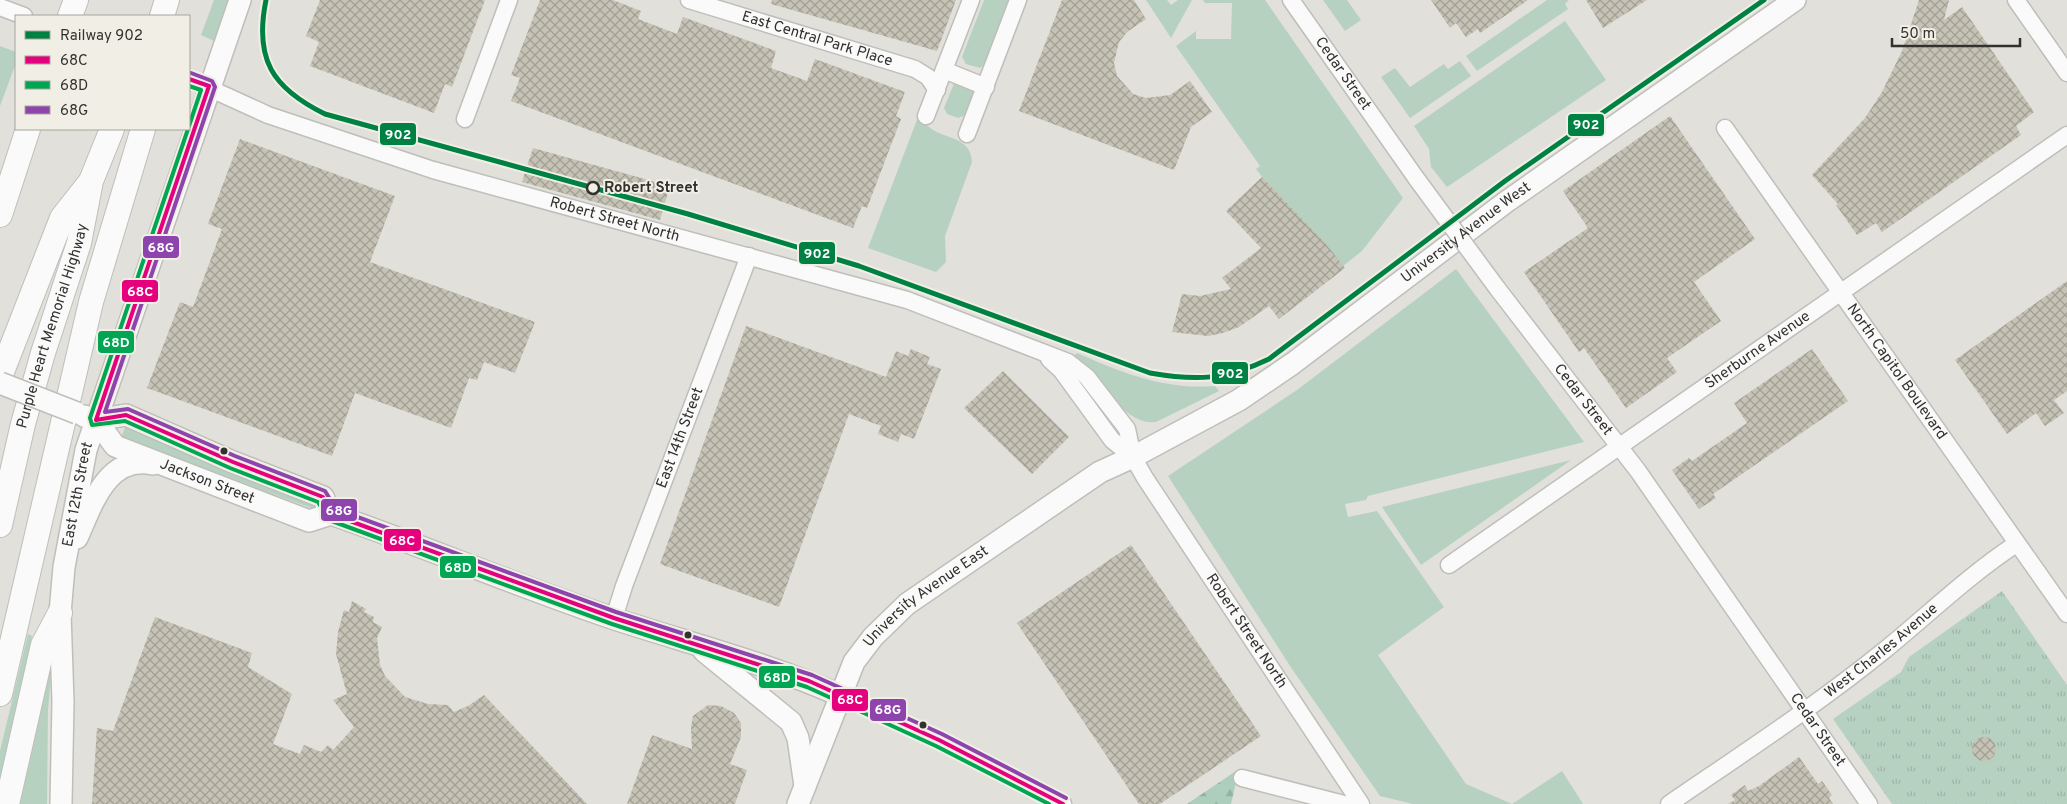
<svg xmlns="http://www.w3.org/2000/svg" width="2067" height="804" viewBox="0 0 2067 804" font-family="Overpass,sans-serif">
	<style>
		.green { fill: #b7d1c1 }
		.forest { fill: url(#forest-firs) }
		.park { fill: url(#park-tufts) }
		.building { fill: url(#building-cross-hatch) }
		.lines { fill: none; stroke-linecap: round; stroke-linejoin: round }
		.minor-casing { stroke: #bfbeba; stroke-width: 19 }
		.major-casing { stroke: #bfbeba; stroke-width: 24 }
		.highway-casing { stroke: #bfbeba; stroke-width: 26 }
		.minor { stroke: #fafafa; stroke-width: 16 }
		.major { stroke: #fafafa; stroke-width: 21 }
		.highway { stroke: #fafafa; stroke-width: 24 }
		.minor-bridge-casing { stroke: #bfbeba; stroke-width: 19; stroke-linecap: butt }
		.major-bridge-casing { stroke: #bfbeba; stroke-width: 24; stroke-linecap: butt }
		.minor-bridge { stroke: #fafafa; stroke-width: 16 }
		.major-bridge { stroke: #fafafa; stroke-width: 21 }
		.bus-1-casing { stroke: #f1efe5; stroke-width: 8 }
		.bus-2-casing { stroke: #f1efe5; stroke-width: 8 }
		.bus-3-casing { stroke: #f1efe5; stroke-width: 8 }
		.bus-1 { stroke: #e5007d; stroke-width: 4 }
		.bus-2 { stroke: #00a651; stroke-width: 4 }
		.bus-3 { stroke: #8e44ad; stroke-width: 4 }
		.rail-1-casing { stroke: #f1efe5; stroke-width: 9 }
		.rail-1 { stroke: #008144; stroke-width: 5 }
		.stop-dot { fill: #f1efe5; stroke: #32312d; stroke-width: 2.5 }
		.bus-dot { fill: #32312d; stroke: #f1efe5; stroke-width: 2 }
		.labels { text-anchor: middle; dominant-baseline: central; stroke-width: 4; stroke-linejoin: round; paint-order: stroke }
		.street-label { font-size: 15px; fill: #32312d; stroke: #f1efe5 }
		.stop-label { font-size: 15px; font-weight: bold; fill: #32312d; stroke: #f1efe5; text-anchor: start }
		.line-badge { stroke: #f1efe5; stroke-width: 2 }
		.badge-label { font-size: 14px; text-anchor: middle; font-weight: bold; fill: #fff }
	</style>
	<defs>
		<pattern id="forest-firs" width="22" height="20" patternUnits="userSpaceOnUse" patternTransform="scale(1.25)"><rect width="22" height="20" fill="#aecebc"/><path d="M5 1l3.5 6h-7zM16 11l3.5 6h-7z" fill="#96b1a2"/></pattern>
		<pattern id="park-tufts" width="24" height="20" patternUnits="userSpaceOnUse" patternTransform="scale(1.25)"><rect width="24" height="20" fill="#b7d1c1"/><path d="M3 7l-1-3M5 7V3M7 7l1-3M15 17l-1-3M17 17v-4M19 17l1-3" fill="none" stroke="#9eb4a6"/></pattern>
		<pattern id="building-cross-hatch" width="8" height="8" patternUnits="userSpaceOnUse" patternTransform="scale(1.25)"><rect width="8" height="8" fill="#c6c3b6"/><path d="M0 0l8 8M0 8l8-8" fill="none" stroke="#a19f94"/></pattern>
	</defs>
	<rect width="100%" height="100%" fill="#e1e0db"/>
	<!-- green -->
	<path class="green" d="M214,0H229L214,41L201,35Z
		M984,0H1009L985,65L980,68L966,64L962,57Z
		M1146,0H1167L1171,5L1178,0H1192L1171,38Z
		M1203,0H1265L1403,198L1362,251L1343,266L1262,177L1256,169L1260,166L1176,46L1196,31V39H1231L1232,3H1205Z
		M1323,0H1347L1361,20L1345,31Z
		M1547,0H1569L1565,4L1568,9L1477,71L1466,56Z
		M1565,21L1606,80L1447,187L1431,167L1429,149L1414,126Z
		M0,46L16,52V63L0,106Z
		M1460,61L1471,76L1410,118L1381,77L1395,68L1410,87L1444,64L1448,69Z
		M955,81L975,91L966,115L958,118L947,114L944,108Z
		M920,112C928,144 971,129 972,162L945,236L946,262L936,272L868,248Z
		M1456,269L1584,442L1368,496L1366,500L1345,504L1348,517L1377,511L1444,607L1378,655L1466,784L1512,804L1562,771L1583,804H1413L1380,796L1292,669L1168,476L1297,390Z
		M1077,353C1122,373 1165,390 1215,386L1219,391L1156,422C1125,427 1095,375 1074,356Z
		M126,425L316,504L314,509L121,438Z
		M1571,460L1421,565L1382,507Z
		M28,634L32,636L24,702L0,804V751Z
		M53,650L48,711L47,804H14Z"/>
	<!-- forest -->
	<path class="forest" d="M1239,769L1231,804H1187Z"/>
	<!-- park -->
	<path class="park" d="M2002,591L2067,685V804H1892L1833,719L1901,672L1909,657Z"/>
	<!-- building -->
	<path class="building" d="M320,0H485L452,87L445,84L434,113L310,66L319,42L306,36Z
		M540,0H613L641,11L638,19L677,34L683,17L776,51L771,68L807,81L815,59L905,92L896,116L901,119L867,208L862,206L853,228L511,101L520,78L511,75Z
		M772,0H956L937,51L771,4Z
		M1062,0H1134L1146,19L1127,32L1119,42L1114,63L1117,76L1133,94L1146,98L1170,95L1190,81L1212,112L1191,127L1174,170L1019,111Z
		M1431,0H1528L1480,33L1478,29L1466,37L1456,23L1450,28Z
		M1586,0H1647L1603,28Z
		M1919,0H1949L1944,20L1962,7L2034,112L2016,126L2021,135L1882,232L1876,223L1857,235L1836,205L1838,204L1812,175L1865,118L1882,92L1902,51Z
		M1670,116L1755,239L1694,282L1721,321L1667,358L1677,372L1626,408L1584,348L1579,352L1524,272L1588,228L1563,191Z
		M240,139L395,196L370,262L535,322L515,373L484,362L477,380L469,378L451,428L355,393L332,456L147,388L180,302L193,307L222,229L208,224Z
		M533,148L670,186L660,220L522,182Z
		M1262,177L1326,244L1345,268L1279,319L1269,306L1239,327L1223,333L1208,336L1172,332L1182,294L1200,296L1231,289L1222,278L1261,248L1226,211Z
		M2067,281V391L2054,400L2064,413L2045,426L2036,413L2007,434L1955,360Z
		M746,326L886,377L896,351L908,356L911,349L930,357L927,364L941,369L914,439L901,434L898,442L878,434L881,426L849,414L779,607L660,564Z
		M1812,349L1848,401L1713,494L1716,498L1699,509L1672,470L1689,458L1692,461L1747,423L1734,403Z
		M1003,371L1069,437L1032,474L964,408Z
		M1131,545L1261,736L1160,804H1139L1017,623Z
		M352,601L366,609L364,612L374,617L373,622L382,627L377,638L380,665L385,676L405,697L428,704L448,705L454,712L468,706L484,695L587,804H92L97,728L113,731L155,617L252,653L248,667L292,694L273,744L300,754L304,745L321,752L328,745L333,750L354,727L333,700L347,694L336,654L338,632L344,610L349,612Z
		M708,705L721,706L734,713L741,723V737L730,764L747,770L735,804H627L652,735L692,749L691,727L693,716Z
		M1972 749a12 12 0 1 1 24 0a12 12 0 1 1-24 0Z
		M1799,757L1818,784L1822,781L1832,795L1829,798L1833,804H1728L1735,800L1731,795L1745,785L1748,791L1759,786Z"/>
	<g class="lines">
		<!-- minor casing -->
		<g class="minor-casing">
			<g id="minor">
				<path id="s1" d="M689,0L915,69L928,77L937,90"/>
				<path id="s2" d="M1291,0L1416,178"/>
				<path d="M2016,0L2067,73"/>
				<path d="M0,7L24,16"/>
				<path d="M944,70L986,87"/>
				<path id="s3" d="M189,79L268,115L433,170L907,300L1068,362L1087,377L1127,429L1133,457L1145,478L1361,804"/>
				<path d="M926,116L971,0"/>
				<path d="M465,119L509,0"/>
				<path id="s4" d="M1725,128L2067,614"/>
				<path d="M967,134L1018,0"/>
				<path id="s5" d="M1497,288L1638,471L1869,804"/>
				<path d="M1049,359L1061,370L1112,440L1133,457"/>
				<path id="s6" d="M1449,565L2067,135"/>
				<path id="s7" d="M614,618L624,586L749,256"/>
				<path d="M841,696L939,740L1063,804"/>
				<path d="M1242,778L1344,804"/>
				<path id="s8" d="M1669,804C1742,754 1817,705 1886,649C1929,614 1969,575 2016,544"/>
			</g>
		</g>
		<!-- major casing -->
		<g class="major-casing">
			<g id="major">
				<path d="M84,416L96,420L126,415L233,462L323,497L331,514"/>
				<path id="s9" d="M96,420L115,446L309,521L331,514C426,547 520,587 615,619C691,644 768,663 841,696"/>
				<path d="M77,538C92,505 107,454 153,464"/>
				<path d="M704,651L791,722L798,738L805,786"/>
				<path id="s10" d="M61,804L63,702L60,613L64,567L86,450L240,0"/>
				<path id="s11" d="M798,804L854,662L873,637L907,604L1100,472L1133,457L1239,400L1292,364L1506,202L1795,0"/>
			</g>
		</g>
		<!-- highway casing -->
		<g class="highway-casing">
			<g id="highway">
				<path d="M70,16L76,0"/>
				<path d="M162,16L167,0"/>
				<path d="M0,215L28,129"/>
				<path d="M0,377L62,218L88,185"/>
				<path id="s12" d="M0,525L23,424L43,353L79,243L91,181L112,129"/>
				<path d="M0,694L91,302L143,129"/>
				<path d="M7,804L43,645L60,613"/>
			</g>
		</g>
		<!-- minor -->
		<use href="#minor" class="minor"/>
		<!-- major -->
		<use href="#major" class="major"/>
		<!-- highway -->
		<use href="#highway" class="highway"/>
		<!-- minor-bridge casing -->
		<g class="minor-bridge-casing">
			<path id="minor-bridge" d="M1416,178L1497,288"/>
		</g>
		<!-- major-bridge casing -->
		<g class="major-bridge-casing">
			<path id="major-bridge" d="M0,383L77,413"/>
		</g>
		<!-- minor-bridge -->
		<use href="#minor-bridge" class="minor-bridge"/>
		<!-- major-bridge -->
		<use href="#major-bridge" class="major-bridge"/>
		<!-- bus-1 casing -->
		<g class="bus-1-casing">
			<path id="bus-1" d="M189,79L209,86L96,420L126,415L233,462L323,497L331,514L614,618L809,681L939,740L1063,804"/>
		</g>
		<!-- bus-2 casing -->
		<g class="bus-2-casing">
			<path id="bus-2" d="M189,86L201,90L189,126
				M188,129L90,418L92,425L125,421L230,468L318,502L329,520L612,624L807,687L936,746L1049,804"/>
		</g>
		<!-- bus-3 casing -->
		<g class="bus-3-casing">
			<path id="bus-3" d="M191,73L212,81L215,87L105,412L128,409L235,456L325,491L336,509L616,612L812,675L942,734L1066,798"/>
		</g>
		<!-- bus-1 -->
		<use href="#bus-1" class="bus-1"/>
		<!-- bus-2 -->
		<use href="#bus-2" class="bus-2"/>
		<!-- bus-3 -->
		<use href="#bus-3" class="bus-3"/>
		<!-- rail-1 casing -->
		<g class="rail-1-casing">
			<path id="rail-1" d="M266,0C254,59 272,88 325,114L688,214L859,266L1150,373C1196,381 1226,380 1269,359L1505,181L1764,0"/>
		</g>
		<!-- rail-1 -->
		<use href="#rail-1" class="rail-1"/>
	</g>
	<!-- markers -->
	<circle class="stop-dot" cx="593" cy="188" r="6"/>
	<g class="bus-dot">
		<circle cx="224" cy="451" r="4.5"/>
		<circle cx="688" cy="635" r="4.5"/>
		<circle cx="923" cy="725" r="4.5"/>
	</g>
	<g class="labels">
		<!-- street labels -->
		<g class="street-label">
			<text stroke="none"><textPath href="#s1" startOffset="134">East Central Park Place</textPath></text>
			<text stroke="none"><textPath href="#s2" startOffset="90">Cedar Street</textPath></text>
			<text stroke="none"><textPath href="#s3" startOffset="449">Robert Street North</textPath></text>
			<text stroke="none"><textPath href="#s11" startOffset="904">University Avenue West</textPath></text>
			<text stroke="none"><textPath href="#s12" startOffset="206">Purple Heart Memorial Highway</textPath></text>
			<text stroke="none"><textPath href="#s6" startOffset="376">Sherburne Avenue</textPath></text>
			<text stroke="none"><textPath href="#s4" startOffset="298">North Capitol Boulevard</textPath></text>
			<text stroke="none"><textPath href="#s5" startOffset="141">Cedar Street</textPath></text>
			<text stroke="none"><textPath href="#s7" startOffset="192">East 14th Street</textPath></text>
			<text stroke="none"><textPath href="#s9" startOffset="131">Jackson Street</textPath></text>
			<text stroke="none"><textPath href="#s10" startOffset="311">East 12th Street</textPath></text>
			<text stroke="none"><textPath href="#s11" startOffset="251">University Avenue East</textPath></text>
			<text stroke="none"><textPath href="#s3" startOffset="1251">Robert Street North</textPath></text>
			<text stroke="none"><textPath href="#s8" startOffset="262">West Charles Avenue</textPath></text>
			<text stroke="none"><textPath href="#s5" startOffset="546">Cedar Street</textPath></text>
		</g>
		<!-- stop labels -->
		<g class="stop-label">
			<text x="604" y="188">Robert Street</text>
		</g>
	</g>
	<g class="line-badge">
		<rect x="1567" y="113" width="38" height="24" rx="5" fill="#008144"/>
		<rect x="379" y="122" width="38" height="24" rx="5" fill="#008144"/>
		<rect x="142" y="235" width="38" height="24" rx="5" fill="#8e44ad"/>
		<rect x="798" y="241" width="38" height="24" rx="5" fill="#008144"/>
		<rect x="121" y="279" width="38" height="24" rx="5" fill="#e5007d"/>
		<rect x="97" y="330" width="38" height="24" rx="5" fill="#00a651"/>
		<rect x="1211" y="361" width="38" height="24" rx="5" fill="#008144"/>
		<rect x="320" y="498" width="38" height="24" rx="5" fill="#8e44ad"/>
		<rect x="383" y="528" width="39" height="24" rx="5" fill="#e5007d"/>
		<rect x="439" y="555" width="38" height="24" rx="5" fill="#00a651"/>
		<rect x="758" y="665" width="38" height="24" rx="5" fill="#00a651"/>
		<rect x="831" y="688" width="38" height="24" rx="5" fill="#e5007d"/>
		<rect x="869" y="698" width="38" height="24" rx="5" fill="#8e44ad"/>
	</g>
	<g class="badge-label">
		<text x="1586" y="129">902</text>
		<text x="398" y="139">902</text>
		<text x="161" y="252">68G</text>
		<text x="817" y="258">902</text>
		<text x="140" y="296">68C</text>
		<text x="116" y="347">68D</text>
		<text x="1230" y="378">902</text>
		<text x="339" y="515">68G</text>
		<text x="402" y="545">68C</text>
		<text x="458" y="572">68D</text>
		<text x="777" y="682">68D</text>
		<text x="850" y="704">68C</text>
		<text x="888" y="714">68G</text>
	</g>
	<!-- legend -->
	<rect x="15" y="15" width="175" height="115" fill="#f1efe5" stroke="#a5a39b"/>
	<rect x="25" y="31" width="25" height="8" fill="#008144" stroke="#a5a39b"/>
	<text x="60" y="40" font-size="15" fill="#32312d">Railway 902</text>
	<rect x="25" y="56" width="25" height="8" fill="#e5007d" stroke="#a5a39b"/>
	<text x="60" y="65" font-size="15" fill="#32312d">68C</text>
	<rect x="25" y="81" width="25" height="8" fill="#00a651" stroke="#a5a39b"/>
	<text x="60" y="90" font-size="15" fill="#32312d">68D</text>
	<rect x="25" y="106" width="25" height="8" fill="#8e44ad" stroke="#a5a39b"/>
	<text x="60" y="115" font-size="15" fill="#32312d">68G</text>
	<!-- scale -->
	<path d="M1892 38v8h128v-8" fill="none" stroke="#32312d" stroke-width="2.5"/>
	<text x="1900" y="38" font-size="15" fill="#32312d" stroke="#f1efe5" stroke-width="4" paint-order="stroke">50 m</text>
</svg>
